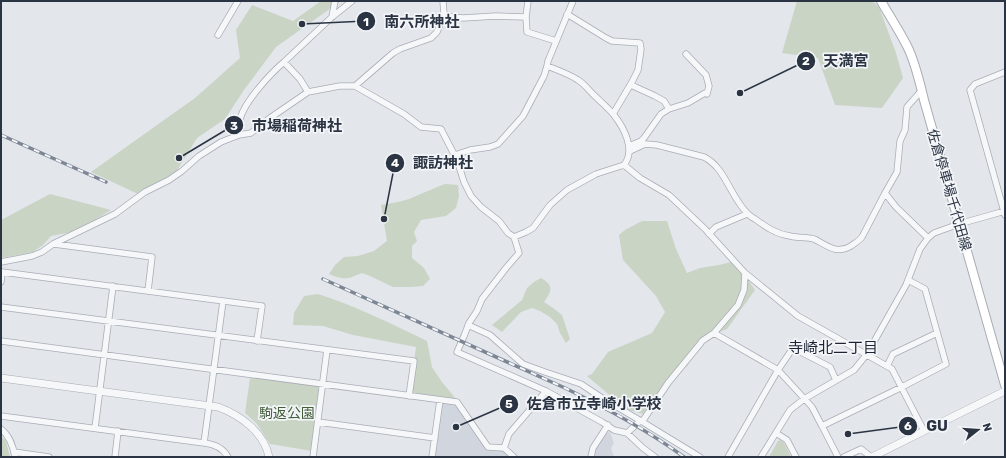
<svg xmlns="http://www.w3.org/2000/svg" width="1006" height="458" viewBox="0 0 1006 458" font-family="Rubik,'Noto Sans JP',sans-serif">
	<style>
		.built { fill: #d1d5dd }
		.green { fill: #c9d4c5 }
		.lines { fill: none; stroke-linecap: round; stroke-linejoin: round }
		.minor-casing { stroke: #a8adb5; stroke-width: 7 }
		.tertiary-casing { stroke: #a8adb5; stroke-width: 8 }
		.secondary-casing { stroke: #a8adb5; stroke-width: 10 }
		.minor { stroke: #f6f7f9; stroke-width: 5.5 }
		.tertiary { stroke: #f6f7f9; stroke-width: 7 }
		.secondary { stroke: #fff; stroke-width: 8 }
		.rail-casing { stroke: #7d8694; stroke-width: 3.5 }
		.rail { stroke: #f3f5f8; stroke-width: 2; stroke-dasharray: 6; stroke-linecap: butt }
		.labels { text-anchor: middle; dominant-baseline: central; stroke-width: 3.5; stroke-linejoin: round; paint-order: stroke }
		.street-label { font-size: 14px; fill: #2b3443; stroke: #f3f5f8 }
		.park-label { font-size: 14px; fill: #415e39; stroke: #f3f5f8 }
		.neighbourhood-label { font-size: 15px; fill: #1d2534; stroke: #f3f5f8 }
		.leader { fill: none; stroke: #2b3443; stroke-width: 1.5 }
		.callout-dot { fill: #2b3443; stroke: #f3f5f8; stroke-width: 1.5 }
		.mark-label { font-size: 12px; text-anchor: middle; font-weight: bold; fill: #fff }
		.callout-label { font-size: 15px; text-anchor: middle; font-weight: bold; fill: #2b3443; stroke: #f3f5f8; stroke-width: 3.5; stroke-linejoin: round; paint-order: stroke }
	</style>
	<rect width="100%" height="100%" fill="#e3e6eb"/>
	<!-- built -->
	<path class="built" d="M447,402L457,405L488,451L502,450L510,457H435L442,404Z
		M610,432L614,443L611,448L614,457H593V452L600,443L602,438L605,434Z"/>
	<!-- green -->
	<path class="green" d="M321,1H341L276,47L244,90L225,119L197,138L176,172L138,194L91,172L195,98L240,58L236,30L252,5L293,21Z
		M797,1H872L879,7L896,53L903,78L882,108L835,105L818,58L782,53Z
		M445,184L458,185L459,196L456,208L446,216L421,220L414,232L417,241L412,246V258L424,268L430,279L423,286L411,287H393L370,276L362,273C346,280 344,280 329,274L335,265L344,257L358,256L374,251L387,241L381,205C390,203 400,202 409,199C421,194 432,189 445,184Z
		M50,194L111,210L77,231L51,236L43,245L33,252L1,258V220Z
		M642,221H667L676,249L687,273L700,268L719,265L735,261L755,290L727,329L700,340L688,365L666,385L650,404L643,414L626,409L587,376L592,374L608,352L652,333L665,312L656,296L623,260L619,235L625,230Z
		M541,278C555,286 551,292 544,302L553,308L562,315L570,339L566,343L560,333L557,324L550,317L540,311L532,308L521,312L502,332L492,325L522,300L527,288L534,282Z
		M318,294C356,306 392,324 427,341L432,367L442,382L456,399L410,393L416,347L353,335L323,326L293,325L294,313L304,296Z
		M250,378L317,386L320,390L312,451L270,444L257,424L245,413Z
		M1,436L6,441L10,457H1Z
		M780,440L784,443L791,457H769L778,441Z"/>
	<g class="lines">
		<!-- minor casing -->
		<g class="minor-casing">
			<path id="minor" d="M528,1L526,17L527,32L556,41
				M567,14L606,38L612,41L640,43L641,49L638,70L632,82L613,114
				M443,16L463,18L496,16L526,17
				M332,17L335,1
				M218,35L238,1
				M547,66L548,61L573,1
				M631,85L655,96L664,101L669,109
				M355,86L393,53L400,49L431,38L437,32L444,14L443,1
				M308,92L300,79L284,62L332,17L352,1
				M239,135C239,130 239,124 240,119C245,101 270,74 284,62
				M629,146L641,141L644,138L661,114L669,109L688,103L705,93L707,94L709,86L706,75L686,54
				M630,151L645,144L657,145L704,157C726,168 730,197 748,214C750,216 753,218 755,219C766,227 776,234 790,236C798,238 807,237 814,239C827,245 836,255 851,246C855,243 859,241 862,237L885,193L897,172L900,141L905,130L907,107L922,90
				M455,155L470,150L490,147L498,144L523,116L544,76L547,66C558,70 569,74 578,80C585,84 590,92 596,97C602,103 608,108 614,115C624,128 636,150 624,165L596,174L567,190L550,205L533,228L526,232L514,237
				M624,165L640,178L669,195L705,229L745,273L798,316L892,369L924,431
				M885,193L896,207L928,238
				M1005,215L970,90L975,84L1005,72
				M709,234L716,227L747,214
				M54,244L152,257L148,291
				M1,262L32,256L42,252L53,244L115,214L145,192L169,180L182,171L199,156L221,142L239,135L251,133L270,118L308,92L340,86H355L404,114L421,127L441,129L457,160L464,182L471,196L481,207L499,221L508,233L514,237L519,253L506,268L482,299L477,311L469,323L464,336L457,352L546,391L602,422L614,430L627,433L643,448L655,457
				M1,282L2,272L262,306L257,341
				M1,307L414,361L409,396
				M468,325L490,335L523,364L545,372L581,384L602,398L641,421L700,457
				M714,333L778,370L812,407L822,426
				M1,341L457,402L488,447L504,448
				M887,366L893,354L937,333
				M1,416L204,443L223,301
				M318,422L435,438
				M95,428L113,286
				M1,429C10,436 13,446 15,457
				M627,433L639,422L644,419L668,383L700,344L702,341L714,333L738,305L744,290L745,273
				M776,433L787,440L796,457
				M204,443C214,444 223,448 228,457
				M14,452L49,457
				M115,457L118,431
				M313,457L327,350
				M432,457L440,400
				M514,457L504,448L509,434L546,391
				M591,457L593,448L608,425
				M728,457L778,370L793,348L830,367L836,380
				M761,457L790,410L804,399L854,370L867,354L906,285L920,249L928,238L934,233L959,224L1005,211
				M838,457L822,426L902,387L946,364L925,289L908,280
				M844,457L861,449L871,457"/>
		</g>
		<!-- tertiary casing -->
		<g class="tertiary-casing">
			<path id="tertiary" d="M1,378L218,407C240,415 264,432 269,457
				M872,457L932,427L1005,391"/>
		</g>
		<!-- secondary casing -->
		<g class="secondary-casing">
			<path id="secondary" d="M881,1C890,17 901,33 909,50C916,66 920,83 924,100L1005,385"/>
		</g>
		<!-- minor -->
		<use href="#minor" class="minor"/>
		<!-- tertiary -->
		<use href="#tertiary" class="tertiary"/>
		<!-- secondary -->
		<use href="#secondary" class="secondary"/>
		<!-- rail casing -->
		<g class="rail-casing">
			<path id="rail" d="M1,135L106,182
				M323,279L565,388C606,408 646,429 684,457"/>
		</g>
		<!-- rail -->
		<use href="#rail" class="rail"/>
	</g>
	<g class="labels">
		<!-- street labels -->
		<g class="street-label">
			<text transform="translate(949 190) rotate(74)">佐倉停車場千代田線</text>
		</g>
		<!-- park labels -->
		<g class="park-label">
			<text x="287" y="413">駒返公園</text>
		</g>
		<!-- neighbourhood labels -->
		<g class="neighbourhood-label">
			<text x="833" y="348">寺崎北二丁目</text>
		</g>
	</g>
	<!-- callouts -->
	<path class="leader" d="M302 24L366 21M740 93L806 61M179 158L234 125M384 219L395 163M456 427L509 404M848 434L908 426"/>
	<g class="callout-dot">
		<circle cx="302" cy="24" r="4"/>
		<circle cx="740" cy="93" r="4"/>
		<circle cx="179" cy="158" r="4"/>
		<circle cx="384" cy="219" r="4"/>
		<circle cx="456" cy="427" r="4"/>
		<circle cx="848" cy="434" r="4"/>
		<circle cx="366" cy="21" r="10"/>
		<circle cx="806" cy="61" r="10"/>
		<circle cx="234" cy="125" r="10"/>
		<circle cx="395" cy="163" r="10"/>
		<circle cx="509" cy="404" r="10"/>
		<circle cx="908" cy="426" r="10"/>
	</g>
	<g class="mark-label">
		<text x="366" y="26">1</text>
		<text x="806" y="65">2</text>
		<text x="234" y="130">3</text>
		<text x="395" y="167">4</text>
		<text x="509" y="408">5</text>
		<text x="908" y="430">6</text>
	</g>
	<g class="callout-label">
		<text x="422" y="27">南六所神社</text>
		<text x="846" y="66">天満宮</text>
		<text x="297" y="131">市場稲荷神社</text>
		<text x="443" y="168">諏訪神社</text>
		<text x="594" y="409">佐倉市立寺崎小学校</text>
		<text x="937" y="431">GU</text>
	</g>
	<!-- border -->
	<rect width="1006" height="458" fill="none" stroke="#2b3443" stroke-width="4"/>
	<!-- north arrow -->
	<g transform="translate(978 430) rotate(73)" stroke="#f3f5f8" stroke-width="3" paint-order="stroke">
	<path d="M0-3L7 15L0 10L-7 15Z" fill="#2b3443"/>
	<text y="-6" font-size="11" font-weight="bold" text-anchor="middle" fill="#2b3443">N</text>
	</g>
</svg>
